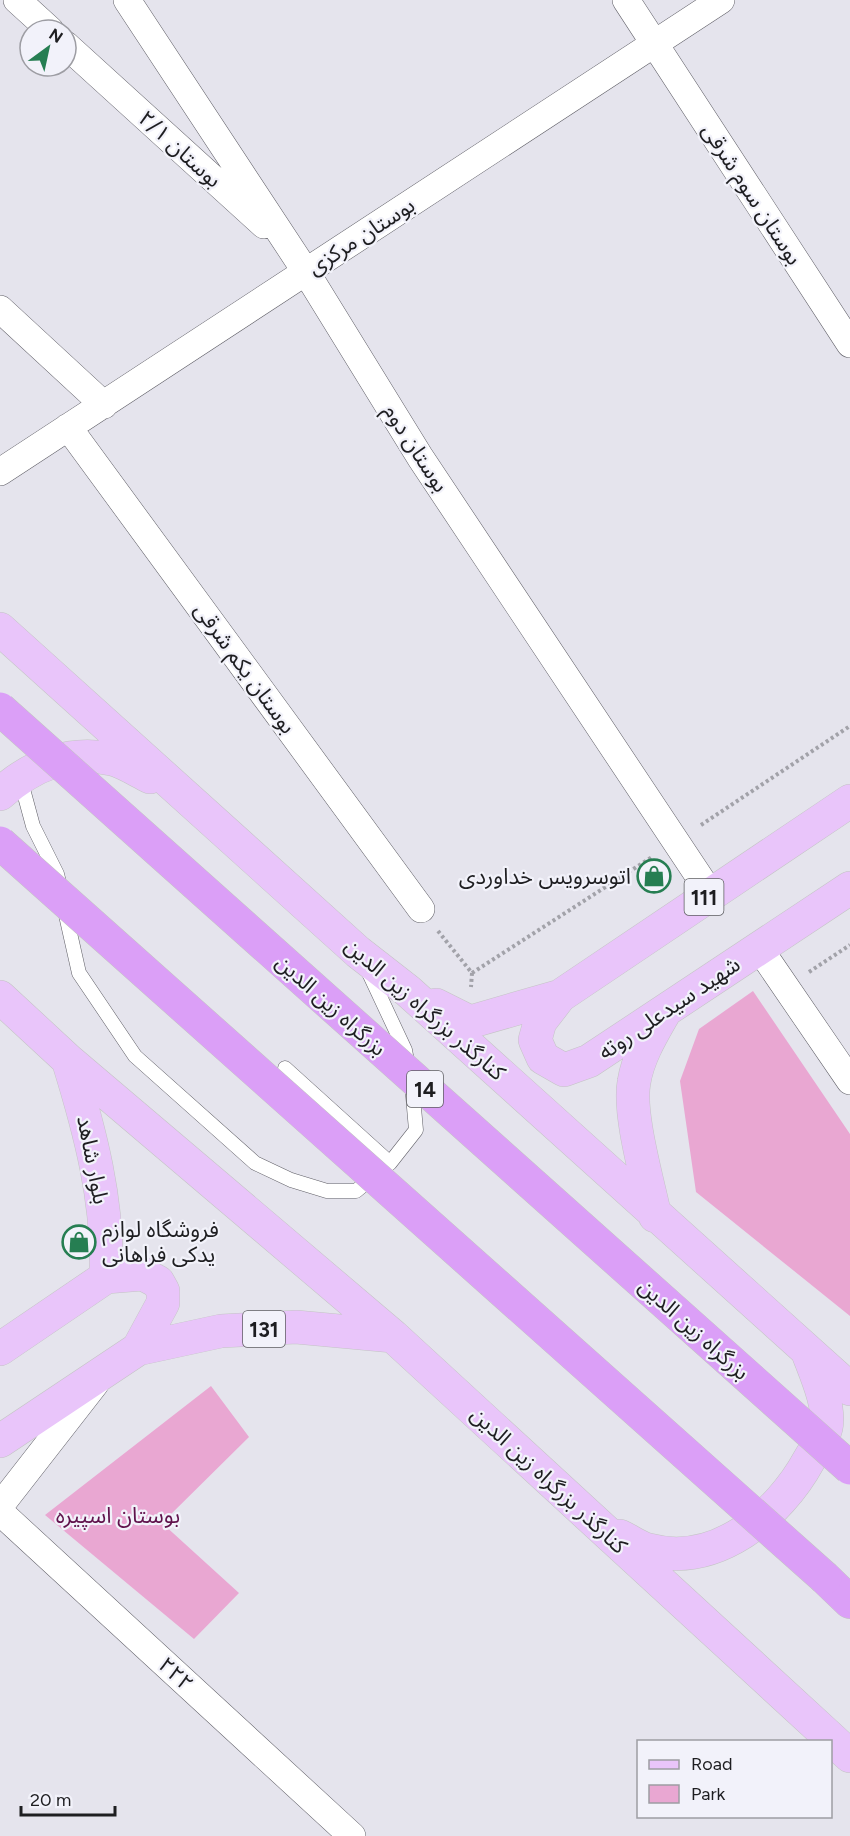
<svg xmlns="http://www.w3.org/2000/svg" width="850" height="1836" viewBox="0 0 850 1836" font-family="Figtree,'Noto Sans Arabic',sans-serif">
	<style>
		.green { fill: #e9a7d2 }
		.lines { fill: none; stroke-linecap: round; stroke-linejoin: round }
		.lane-casing { stroke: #616068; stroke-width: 15 }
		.street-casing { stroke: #616068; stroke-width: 28 }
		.primary-casing { stroke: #c4c4c5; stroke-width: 34 }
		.highway-casing { stroke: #c4c4c5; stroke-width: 34 }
		.path { stroke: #a2a2a9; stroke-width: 4; stroke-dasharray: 3 3; stroke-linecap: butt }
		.lane { stroke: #fff; stroke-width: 14 }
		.street { stroke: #fff; stroke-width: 27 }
		.primary { stroke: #e9c5fa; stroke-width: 33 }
		.highway { stroke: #db9ff7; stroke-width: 33 }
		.highway-bridge-casing { stroke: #c4c4c5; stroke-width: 34; stroke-linecap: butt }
		.highway-bridge { stroke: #db9ff7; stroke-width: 33 }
		.labels { text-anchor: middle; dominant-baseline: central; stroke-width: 4.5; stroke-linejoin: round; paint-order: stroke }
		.shield { fill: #f2f2fa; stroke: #5e5e62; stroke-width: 1.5 }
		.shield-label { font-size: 21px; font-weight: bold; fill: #1e1e21 }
		.street-label { font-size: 22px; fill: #1e1e21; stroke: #f2f2fa }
		.poi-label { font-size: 22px; fill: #1e1e21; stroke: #f2f2fa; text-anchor: end }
		.park-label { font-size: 22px; fill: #60124c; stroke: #f2f2fa }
	</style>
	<rect width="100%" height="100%" fill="#e5e4ed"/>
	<!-- green -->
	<path class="green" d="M753,991L850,1134V1316L696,1192L680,1081L699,1029Z
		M211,1386L249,1437L162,1523L239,1593L194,1639L45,1515Z"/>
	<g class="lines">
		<!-- lane casing -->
		<g class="lane-casing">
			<path id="lane" d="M20,778L33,826L57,874L60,886
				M65,911L79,973L135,1056L255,1163L291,1180L327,1191H356L390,1163L416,1130L412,1085
				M369,973L405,1050L408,1066
				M285,1068L390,1163"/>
		</g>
		<!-- street casing -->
		<g class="street-casing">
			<path id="street" d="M17,0L50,30
				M127,0L306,272L420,457L710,893
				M626,0L850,344
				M66,45L264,225
				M0,309L104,405
				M68,427L421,909
				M0,472L721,0
				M759,948L850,1081
				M0,1506L95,1384
				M0,1512L352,1836"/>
		</g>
		<!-- primary casing -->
		<g class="primary-casing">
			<path id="primary" d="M0,629L358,952L408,991L850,1389
				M0,794C32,765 68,750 112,759C124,762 138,771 150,777
				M560,996L540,1022L535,1040L543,1058L564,1070L589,1061L850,888
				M0,997L68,1060L393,1336L850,1756
				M436,1005L470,1022L560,996L850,801
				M68,1060C90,1131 109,1202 106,1277
				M655,1216C648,1182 628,1114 634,1082C638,1057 652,1034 664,1013
				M0,1349L106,1277L143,1274L158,1282L163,1291V1303L138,1349
				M0,1441L138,1349L221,1331L296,1327L393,1336
				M620,1536C629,1540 639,1548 649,1550C716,1568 779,1515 809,1460C814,1451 824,1438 826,1428C831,1407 815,1372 808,1353"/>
		</g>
		<!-- highway casing -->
		<g class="highway-casing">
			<path id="highway" d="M825,1578L850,1602"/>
		</g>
		<!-- path -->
		<path class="path" d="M701,825L850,726
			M438,931L472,973L471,987
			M809,972L850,945
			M472,973L652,857"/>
		<!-- lane -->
		<use href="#lane" class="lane"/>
		<!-- street -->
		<use href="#street" class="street"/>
		<!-- primary -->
		<use href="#primary" class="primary"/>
		<!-- highway -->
		<use href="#highway" class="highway"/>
		<!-- highway-bridge casing -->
		<g class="highway-bridge-casing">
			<path id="highway-bridge" d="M0,709L850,1468
				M0,843L825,1578"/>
		</g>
		<!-- highway-bridge -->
		<use href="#highway-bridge" class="highway-bridge"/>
	</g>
	<!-- icons -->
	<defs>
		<g id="shop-ring" transform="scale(1.725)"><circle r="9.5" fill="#f2f2fa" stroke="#267e52" stroke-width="1.5"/><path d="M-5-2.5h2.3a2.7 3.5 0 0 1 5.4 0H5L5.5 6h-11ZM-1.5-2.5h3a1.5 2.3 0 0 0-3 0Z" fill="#267e52"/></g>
	</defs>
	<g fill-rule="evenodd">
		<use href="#shop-ring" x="654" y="876"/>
		<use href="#shop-ring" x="79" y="1242"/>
	</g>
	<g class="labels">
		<!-- shield labels -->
		<g class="shield">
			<rect x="684.5" y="879" width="39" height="36" rx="4.5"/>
			<rect x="407" y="1071" width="36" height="36" rx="4.5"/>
			<rect x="243" y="1311" width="42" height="36" rx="4.5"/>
		</g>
		<g class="shield-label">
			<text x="704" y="897">111</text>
			<text x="425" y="1089">14</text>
			<text x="264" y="1329">131</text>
		</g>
		<!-- street labels -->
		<g class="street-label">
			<text transform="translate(180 149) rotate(42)">بوستان ۲/۱</text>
			<text transform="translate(752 194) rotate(57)">بوستان سوم شرقی</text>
			<text transform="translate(361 236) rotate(-33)">بوستان مرکزی</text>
			<text transform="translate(416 448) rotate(57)">بوستان دوم</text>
			<text transform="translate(245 668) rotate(54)">بوستان یکم شرقی</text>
			<text transform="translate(331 1005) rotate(42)">بزرگراه زین الدین</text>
			<text transform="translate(669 1008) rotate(-34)">شهید سیدعلی روته</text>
			<text transform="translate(425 1009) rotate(41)">کنارگذر بزرگراه زین الدین</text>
			<text transform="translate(93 1160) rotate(79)">بلوار شاهد</text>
			<text transform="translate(694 1329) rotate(42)">بزرگراه زین الدین</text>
			<text transform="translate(549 1480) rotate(43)">کنارگذر بزرگراه زین الدین</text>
			<text transform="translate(176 1674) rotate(43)">۲۲۲</text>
		</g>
		<!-- poi labels -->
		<g class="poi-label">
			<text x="631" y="876">اتوسرویس خداوردی</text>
			<text x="102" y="1229" text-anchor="start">فروشگاه لوازم<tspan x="102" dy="25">یدکی فراهانی</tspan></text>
		</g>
		<!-- park labels -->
		<g class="park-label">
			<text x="118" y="1515">بوستان اسپیره</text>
		</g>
	</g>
	<!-- legend -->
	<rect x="637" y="1740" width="195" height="78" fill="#f2f2fa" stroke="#9d9da3" stroke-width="1.5"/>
	<rect x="649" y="1760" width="30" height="9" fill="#e9c5fa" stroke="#9d9da3" stroke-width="1.5"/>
	<text x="691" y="1770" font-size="18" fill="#1e1e21">Road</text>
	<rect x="649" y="1785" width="30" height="18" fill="#e9a7d2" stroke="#9d9da3" stroke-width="1.5"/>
	<text x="691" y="1800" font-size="18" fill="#1e1e21">Park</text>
	<!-- north arrow -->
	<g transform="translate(48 48) rotate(33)"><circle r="28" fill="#f2f2fa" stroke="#9d9da3" stroke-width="1.5"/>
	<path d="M0-4.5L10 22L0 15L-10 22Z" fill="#267e52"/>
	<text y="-9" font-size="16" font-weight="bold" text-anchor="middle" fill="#1e1e21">N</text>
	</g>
	<!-- scale -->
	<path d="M21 1806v9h94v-9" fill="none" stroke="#1e1e21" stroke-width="3"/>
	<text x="30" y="1806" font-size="18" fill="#1e1e21" stroke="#f2f2fa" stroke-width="4.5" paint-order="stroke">20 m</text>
</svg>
